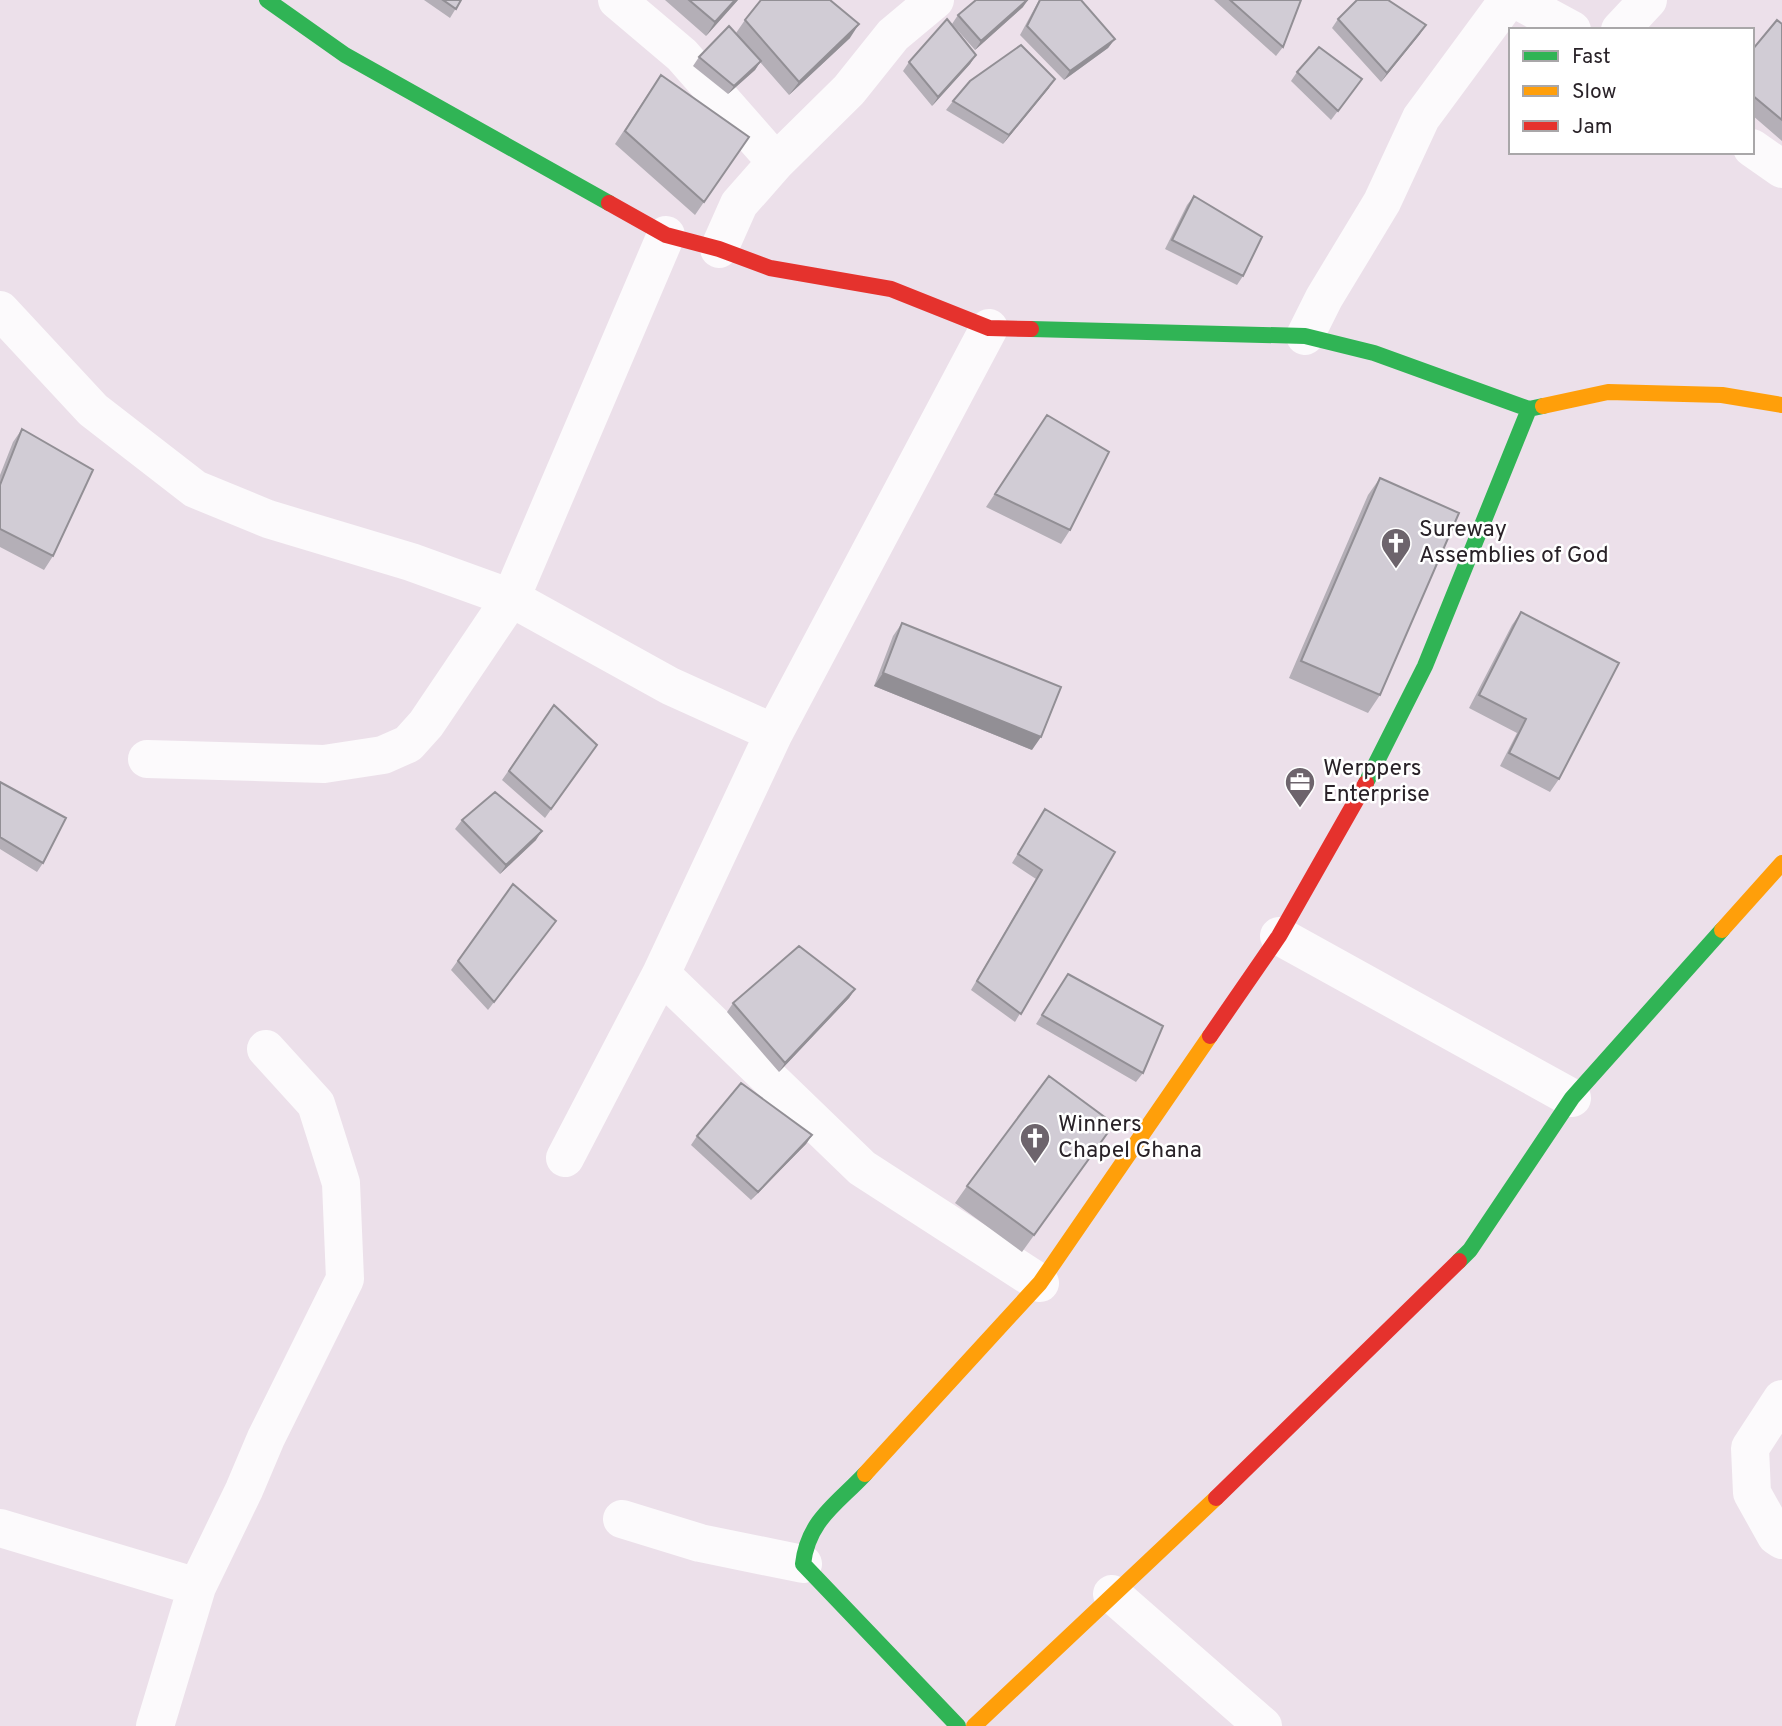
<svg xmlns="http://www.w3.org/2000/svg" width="1782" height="1726" viewBox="0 0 1782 1726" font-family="Overpass,sans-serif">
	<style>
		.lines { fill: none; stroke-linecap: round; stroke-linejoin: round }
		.street { stroke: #fcfafc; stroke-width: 38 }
		.fast { stroke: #30b455; stroke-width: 16 }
		.slow { stroke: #ff9f0a; stroke-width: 16 }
		.jam { stroke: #e5322d; stroke-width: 16 }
		.wall { fill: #b4afb7 }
		.shaded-wall { fill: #928f95 }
		.building { fill: #d1ccd5; stroke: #928f95; stroke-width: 2 }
		.labels { text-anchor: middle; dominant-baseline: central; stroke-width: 5; stroke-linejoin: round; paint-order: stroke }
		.poi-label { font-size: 23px; fill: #292228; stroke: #fff; text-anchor: start }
	</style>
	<rect width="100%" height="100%" fill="#ece0ea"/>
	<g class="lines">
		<!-- street -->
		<path class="street" d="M617,0L682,55L776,162
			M1517,0L1572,30
			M1620,30L1648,0
			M1752,148L1782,169
			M719,249L739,204L776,162L849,90L893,35L935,0
			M0,310L93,410L195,489L268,519L411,562L511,598L670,686L774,733
			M1305,336L1324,298L1382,202L1421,118L1508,0
			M147,759L324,764L383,755L408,744L426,724L511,598L666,235
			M1279,936L1572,1098
			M661,974L862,1168L1040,1283
			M565,1158L661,974L774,733L989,328
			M1782,1399L1750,1448L1752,1493L1776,1536L1782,1540
			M622,1519L700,1543L803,1564
			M0,1528L197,1587
			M1112,1594L1263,1726
			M155,1726L197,1587L244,1490L266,1438L345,1279L341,1183L316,1104L266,1049"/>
		<!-- fast -->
		<path class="fast" d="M267,0L345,55L609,203
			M1031,329L1305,336L1374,353L1529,409L1543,406
			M1366,783L1425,666L1529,409
			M1459,1261L1470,1250L1572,1098L1722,930
			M865,1474C837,1504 808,1520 803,1564L958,1726"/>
		<!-- slow -->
		<path class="slow" d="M1543,406L1608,392L1722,395L1782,405
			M1722,930L1782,863
			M865,1474L1040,1283L1210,1036
			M974,1726L1216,1498"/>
		<!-- jam -->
		<path class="jam" d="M609,203L666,235L719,249L770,268L891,289L989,328L1031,329
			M1210,1036L1279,936L1366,783
			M1216,1498L1459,1261"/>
	</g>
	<!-- wall -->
	<path class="wall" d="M424,0H461L450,18Z
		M665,0H738L706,36Z
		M1039,0H1081L1115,39L1108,48L1064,80L1020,35Z
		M1214,0H1301L1283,47L1276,56Z
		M1023,7L975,50L952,24L958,15Z
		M1338,19L1420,34L1381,82L1332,28Z
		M745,20L850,38L789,95L760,62L755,70L728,94L693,66L699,57L736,33Z
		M1782,24V141L1752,115V50Z
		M976,55L970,64L932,106L903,71L909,62Z
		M1297,72L1362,79L1331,120L1291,81Z
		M652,88L749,137L695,215L615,144Z
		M1049,88L1003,144L946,110L953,101Z
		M1194,196L1243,276L1237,285L1165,249L1187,205Z
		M1047,415L1070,530L1061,544L986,507Z
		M22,429L53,556L44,570L0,547V475L13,442Z
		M1380,478V695L1368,713L1289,678L1368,495Z
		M1521,612L1559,779L1550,792L1500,766L1517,733L1469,708L1512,625Z
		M902,623L1032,750L874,686L893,636Z
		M554,705L597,745L545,818L502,780Z
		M0,782L43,863L37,872L0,849Z
		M1045,809L1115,852L1015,1022L971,990L1036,879L1012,863Z
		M462,820L536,840L500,874L455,829Z
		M513,884L556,921L488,1010L451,970Z
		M1062,983L1143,1073L1136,1082L1036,1024Z
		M855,989L849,998L779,1072L727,1012L733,1003Z
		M1114,1124L1022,1252L955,1203L967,1186Z
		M812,1135L806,1144L751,1200L691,1145L697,1136Z"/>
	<!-- shaded-wall -->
	<path class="shaded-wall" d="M735,0H738L706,36L715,22Z
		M1027,0H1028L1023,7L975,50L981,41Z
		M859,24L850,38L789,95L799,82Z
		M1426,25L1420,34L1381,82L1387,73Z
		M1115,39L1108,48L1064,80L1070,71Z
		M976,55L970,64L932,106L938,97Z
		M761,61L755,70L728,94L734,86Z
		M1055,79L1049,88L1003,144L1009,135Z
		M883,673L1041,737L1032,750L874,686Z
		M542,831L536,840L500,874L506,865Z
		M855,989L849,998L779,1072L785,1063Z
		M812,1135L806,1144L751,1200L758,1192Z"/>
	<!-- building -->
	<path class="building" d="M443,0H461L456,9Z
		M689,0H735L715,22Z
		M761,0H830L859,24L799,82L745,20Z
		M976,0H1027L981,41L958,15Z
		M1040,0H1081L1115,39L1070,71L1027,26Z
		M1230,0H1301L1283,47Z
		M1357,0H1388L1426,25L1387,73L1338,19Z
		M947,19L976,55L938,97L909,62Z
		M1777,20L1782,24V120L1752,95V50Z
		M729,26L761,61L734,86L699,57Z
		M1021,45L1055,79L1009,135L953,101L970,81Z
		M1319,47L1362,79L1338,111L1297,72Z
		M661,75L749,137L704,202L625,131Z
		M1194,196L1262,237L1243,276L1172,240Z
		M1047,415L1109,452L1070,530L995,494Z
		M22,429L93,470L53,556L0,529V485Z
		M1380,478L1459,513L1380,695L1301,661Z
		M1521,612L1619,663L1559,779L1509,753L1526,719L1479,695Z
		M902,623L1061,687L1041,737L883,673Z
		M554,705L597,745L551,809L509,771Z
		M0,782L66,818L43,863L0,837Z
		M495,792L542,831L506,865L462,820Z
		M1045,809L1115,852L1021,1014L977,981L1042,870L1018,854Z
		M513,884L556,921L494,1002L458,961Z
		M799,946L855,989L785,1063L733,1003Z
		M1068,974L1163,1026L1143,1073L1042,1015Z
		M1049,1076L1114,1124L1034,1235L967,1186Z
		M741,1083L812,1135L758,1192L697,1136Z"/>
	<!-- icons -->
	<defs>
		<g id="church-pin" transform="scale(1.575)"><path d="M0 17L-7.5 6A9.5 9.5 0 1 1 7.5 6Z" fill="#6d646c" stroke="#fff"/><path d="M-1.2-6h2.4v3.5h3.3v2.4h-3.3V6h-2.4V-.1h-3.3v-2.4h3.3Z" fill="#fff"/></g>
		<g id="office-pin" transform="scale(1.575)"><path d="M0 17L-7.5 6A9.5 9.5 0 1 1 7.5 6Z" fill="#6d646c" stroke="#fff"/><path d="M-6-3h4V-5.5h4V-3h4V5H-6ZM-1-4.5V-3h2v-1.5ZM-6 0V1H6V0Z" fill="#fff"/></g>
	</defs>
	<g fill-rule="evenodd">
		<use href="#church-pin" x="1396" y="543"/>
		<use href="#office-pin" x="1300" y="782"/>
		<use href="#church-pin" x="1035" y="1138"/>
	</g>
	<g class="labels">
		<!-- poi labels -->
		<g class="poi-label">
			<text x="1419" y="530">Sureway<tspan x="1419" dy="26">Assemblies of God</tspan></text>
			<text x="1323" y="769">Werppers<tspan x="1323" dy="26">Enterprise</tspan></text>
			<text x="1058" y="1125">Winners<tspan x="1058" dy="26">Chapel Ghana</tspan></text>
		</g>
	</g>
	<!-- legend -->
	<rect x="1509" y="28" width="245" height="126" fill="#ffffff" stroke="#a9a7a9" stroke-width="2"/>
	<rect x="1523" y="51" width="35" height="10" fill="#30b455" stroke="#a9a7a9" stroke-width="2"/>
	<text x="1572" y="63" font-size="21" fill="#292228">Fast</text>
	<rect x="1523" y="86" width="35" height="10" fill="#ff9f0a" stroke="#a9a7a9" stroke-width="2"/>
	<text x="1572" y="98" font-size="21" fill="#292228">Slow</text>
	<rect x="1523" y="121" width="35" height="10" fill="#e5322d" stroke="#a9a7a9" stroke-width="2"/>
	<text x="1572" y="133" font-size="21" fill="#292228">Jam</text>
</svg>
